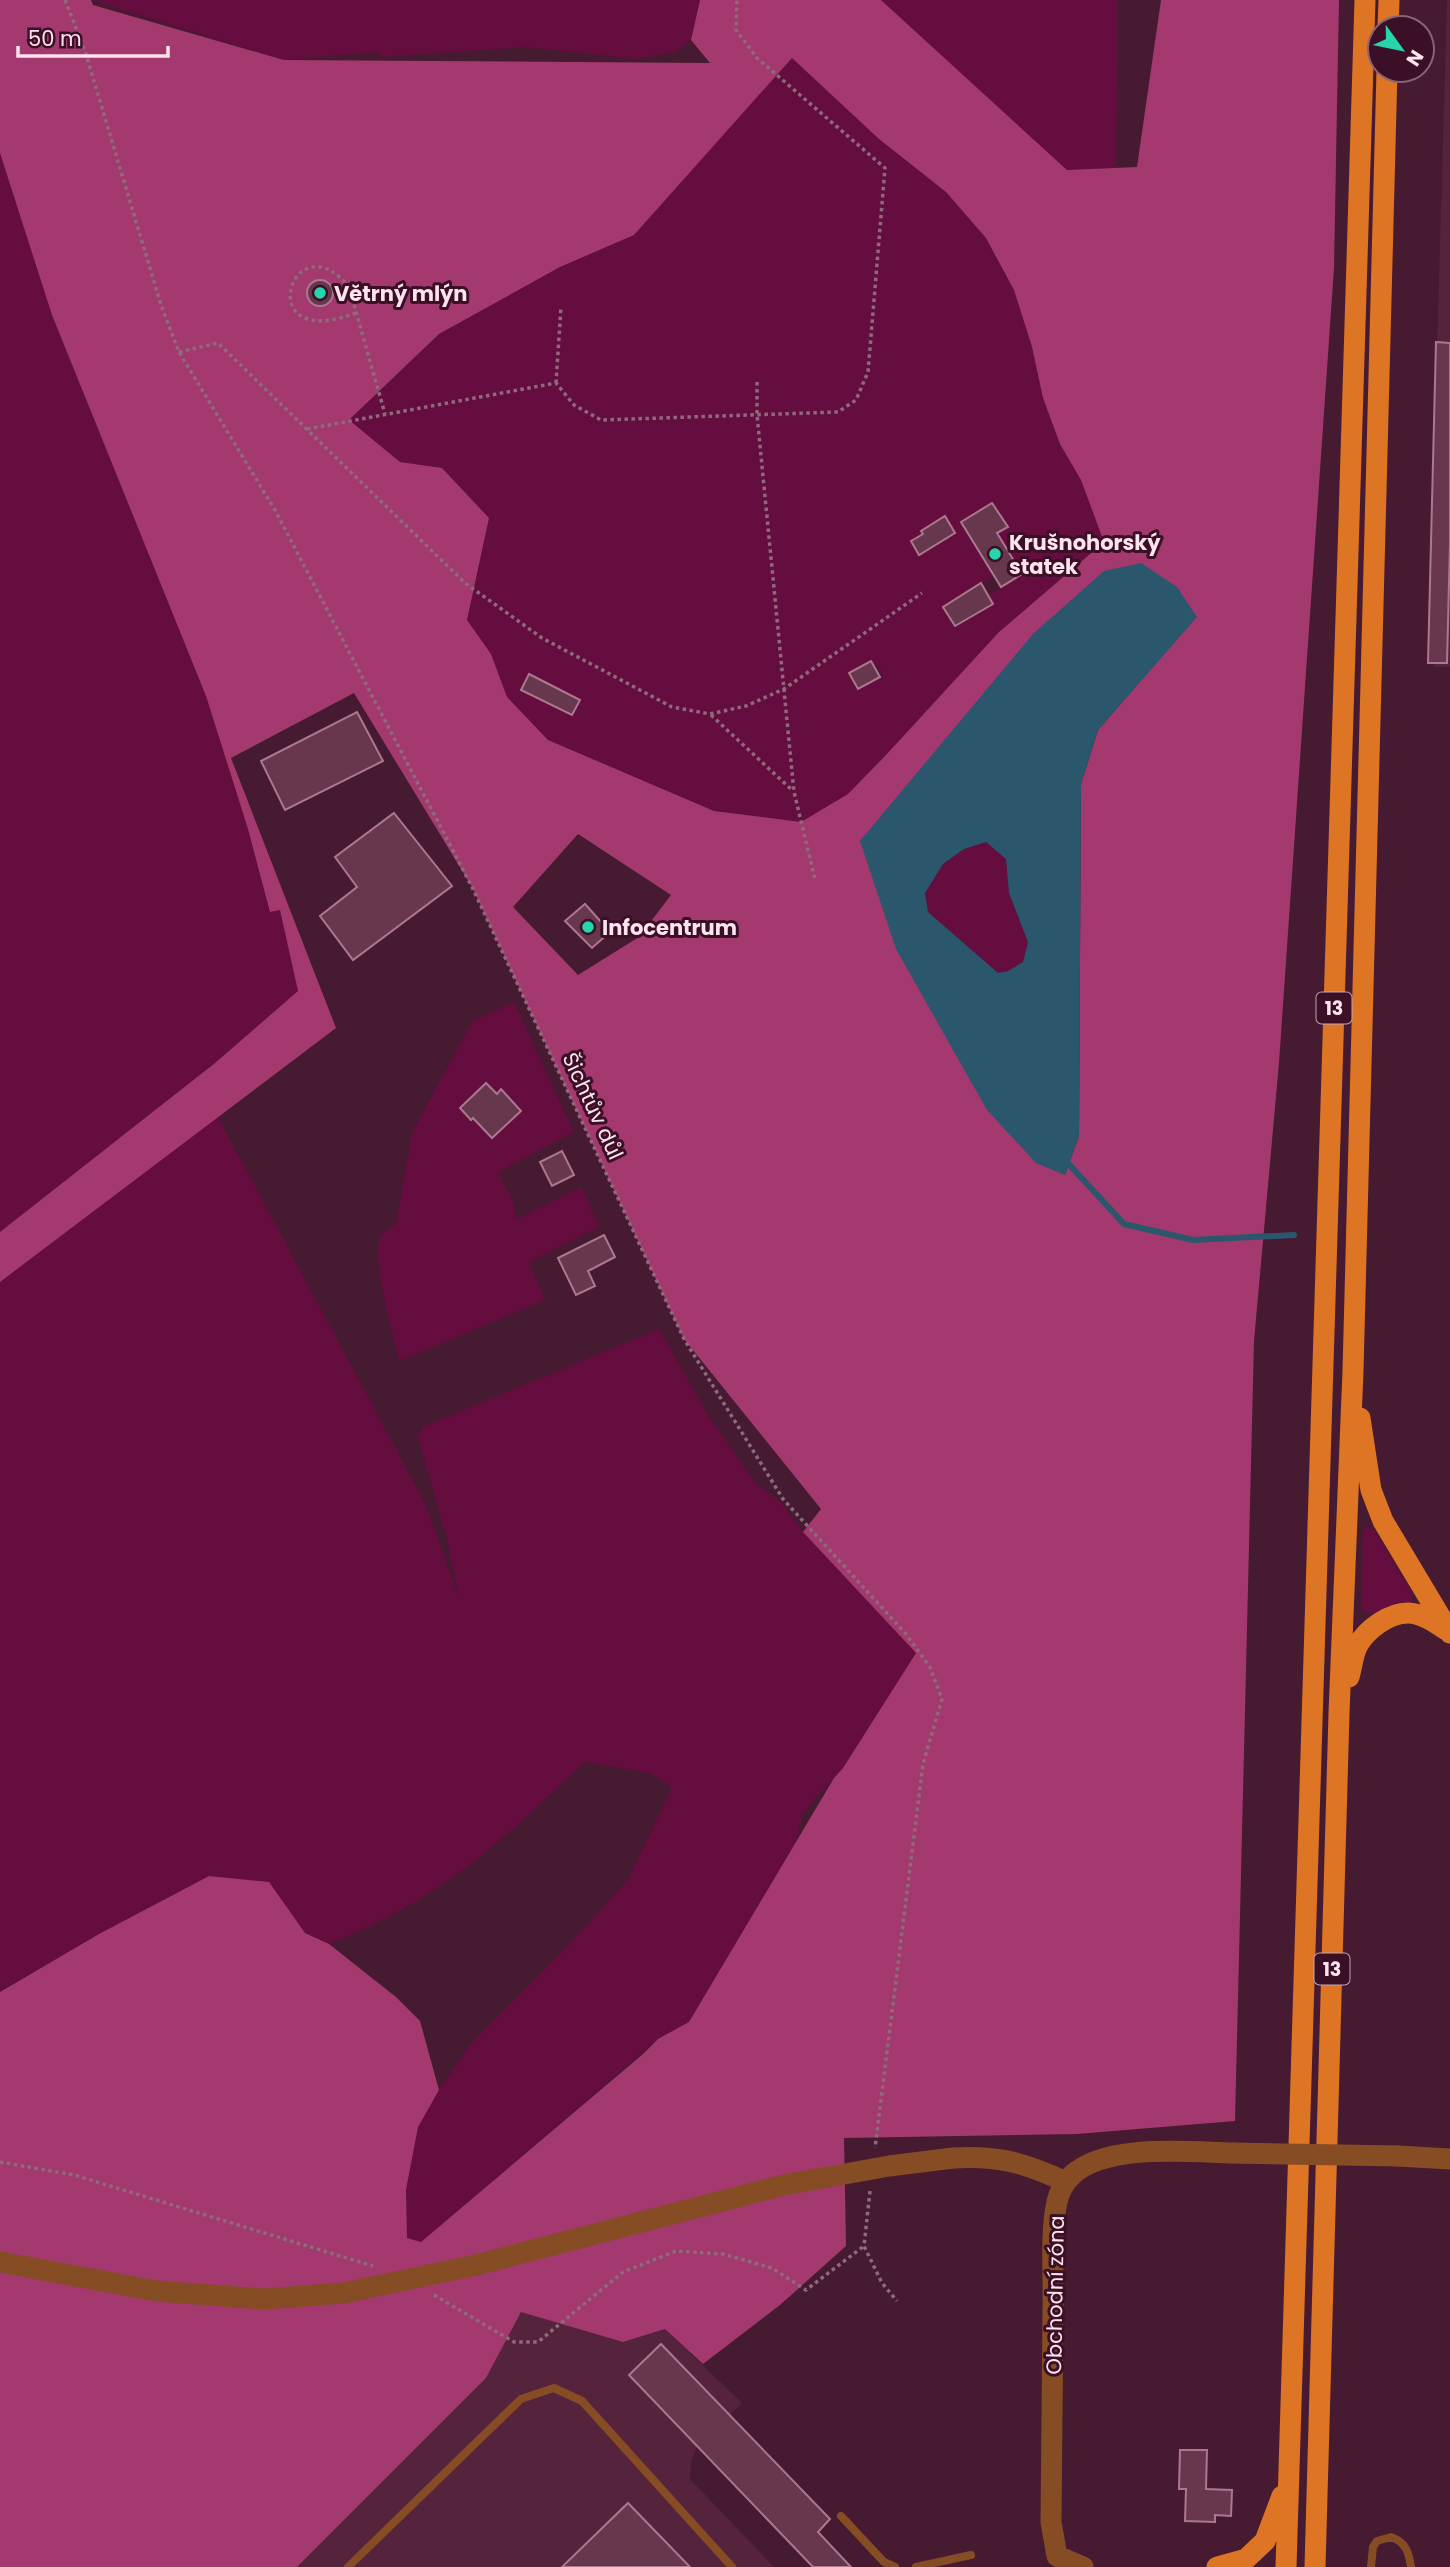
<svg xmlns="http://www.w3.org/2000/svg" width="1450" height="2567" viewBox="0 0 1450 2567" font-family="Poppins,sans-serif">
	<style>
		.built { fill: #55233c }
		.green { fill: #660d3f; fill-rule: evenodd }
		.forest { fill: #a3396f; fill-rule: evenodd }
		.water { fill: #2b576c; fill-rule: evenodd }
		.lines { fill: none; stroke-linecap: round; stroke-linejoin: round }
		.stream { stroke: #2b576c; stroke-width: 6 }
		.building { fill: #66374d; stroke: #ad788f; stroke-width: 2 }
		.path { stroke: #8e6a7b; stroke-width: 3.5; stroke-dasharray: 3.5 3.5; stroke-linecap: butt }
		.service { stroke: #864c24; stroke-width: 8 }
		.tertiary { stroke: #864c24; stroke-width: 21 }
		.trunk { stroke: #de7525; stroke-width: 21 }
		.tertiary-bridge { stroke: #864c24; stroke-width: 21 }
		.poi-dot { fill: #27d5ad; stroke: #3b1026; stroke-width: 2.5 }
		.labels { text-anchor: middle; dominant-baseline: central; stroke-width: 6; stroke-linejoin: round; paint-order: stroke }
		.shield { fill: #3b1026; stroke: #c2a4b1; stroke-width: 2 }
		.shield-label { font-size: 19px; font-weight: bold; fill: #fce3ed }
		.poi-label { font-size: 21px; font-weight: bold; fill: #fce3ed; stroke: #3b1026; text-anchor: start }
		.street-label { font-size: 21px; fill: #fce3ed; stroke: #3b1026 }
	</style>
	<rect width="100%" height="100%" fill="#461a30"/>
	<!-- built -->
	<path class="built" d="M1447,0H1450V667H1434V663H1428Z
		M521,2311L623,2342L665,2329L742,2403L697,2446L691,2461L690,2479L774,2567H297L486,2378Z"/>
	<!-- green -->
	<path class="green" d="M99,0H700L691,40L676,51L637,59L527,47L382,57L375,52L284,60L100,3Z
		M881,0H1118L1116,168L1067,170Z
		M792,57L879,139L946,192L986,238L1014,290L1032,347L1043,398L1060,444L1081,480L1104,542L999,632L886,755L848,794L801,822L714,811L548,740L507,698L491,654L467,620L489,518L442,468L400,462L349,421L439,334L560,267L634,235ZM993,503L1007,527L997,533L1022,574L988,595L993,604L955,626L944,607L993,576L961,522ZM945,517L919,554L911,541L923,534L921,531ZM870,661L874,667L878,665L883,676L858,689L849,673ZM530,674L580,699L573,715L522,690Z
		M0,153L52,315L206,696L248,829L270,912L280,909L299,991L215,1063L0,1232Z
		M986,842L1006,858L1009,893L1028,942L1023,962L1008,971L998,973L928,912L925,893L943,864L964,849Z
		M514,1002L574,1132L498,1172L513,1202L516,1219L581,1187L600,1227L529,1262L545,1300L400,1361C394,1339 369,1252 382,1235C385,1231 392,1227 396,1224L412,1133L457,1049L473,1021ZM486,1083L497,1094L502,1090L521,1111L492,1138V1100L471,1120L460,1108Z
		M218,1117L426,1505L459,1598L447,1539L418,1437L423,1427L659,1329L708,1415L756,1484L780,1501L803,1532L916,1653L843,1768L803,1813L795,1845L689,2022L658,2039L421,2243L407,2238L406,2190L418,2127L439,2090L470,2045L575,1938L629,1878L672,1787L650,1773L585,1762C550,1794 515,1829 477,1859C433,1894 381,1924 329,1944L305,1933L269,1882L209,1876L99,1934L0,1991V1282Z
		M1370,1527L1374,1530L1412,1593L1411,1603C1397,1605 1375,1616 1363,1612L1362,1607L1363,1532L1365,1528Z"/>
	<!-- forest -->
	<path class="forest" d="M0,0H91L93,5L284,60L710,63L691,40L700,0H881L1067,170L1137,167L1161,0H1339L1334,268L1279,1063L1254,1341L1235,2121L1077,2134L844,2138L846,2246L780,2305L703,2364L665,2329L623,2342L521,2312L486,2378L297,2567H0V1992L99,1934L209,1876L269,1882L305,1933L329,1944L396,1997L420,2021L439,2090L418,2127L406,2190L407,2238L421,2242L643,2054L658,2039L689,2022L834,1778L843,1768L916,1653L803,1532L821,1509L684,1339L472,887L354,693L231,758L336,1028L0,1282V1232L215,1063L298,991L280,910L270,912L248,829L206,696L52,315L0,153ZM792,58L879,139L946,192L986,238L1014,290L1032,347L1043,398L1060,444L1081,480L1104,542L999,632L886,755L848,794L801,822L714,811L548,740L507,697L491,654L467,620L489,518L442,468L400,462L349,420L439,334L560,267L634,235ZM1196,617L1098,730L1081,784L1079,1136L1065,1175L860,841ZM578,834L671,895L639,937L578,975L513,907Z"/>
	<!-- water -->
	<path class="water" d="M1141,563L1177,587L1197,617L1098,730L1081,784L1079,1136L1065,1175L1036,1163L987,1110L896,949L860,841L1033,634L1104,571ZM986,842L1006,859L1009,893L1028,942L1023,962L1008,971L998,973L928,912L925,893L943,864L964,849Z"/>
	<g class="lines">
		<!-- stream -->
		<path class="stream" d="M1065,1160L1124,1224L1193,1240L1294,1235"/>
	</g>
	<!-- building -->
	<path class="building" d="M307 293a13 13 0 1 1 26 0a13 13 0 1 1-26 0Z
		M1436,342L1450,343V542L1447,663H1428Z
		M992,503L1008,527L997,533L1022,574L1001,587L961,522Z
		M945,516L955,533L919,555L911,541L923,534L921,531Z
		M981,583L993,604L955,626L943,607Z
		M871,661L880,677L858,689L849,673Z
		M529,674L580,700L572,715L521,690Z
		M357,712L383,761L285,810L261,761Z
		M394,813L452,886L353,960L320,916L357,887L335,857Z
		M585,904L610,932L592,948L565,921Z
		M486,1083L497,1094L501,1089L521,1111L492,1138L473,1118L471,1120L460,1108Z
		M562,1151L574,1175L552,1186L540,1162Z
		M604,1235L615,1257L588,1271L595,1286L576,1295L558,1258Z
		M661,2344L830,2519L818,2532L851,2567H813L629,2375Z
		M1180,2450H1207L1206,2489L1232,2490L1231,2516L1215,2515V2522L1185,2521L1186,2489H1179Z
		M628,2503L690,2567H562Z"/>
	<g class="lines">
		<!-- path -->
		<path class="path" d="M65,0L85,51L161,305L179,352L275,510L472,887L684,1339L783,1499L905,1633L930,1667L942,1699L923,1764L875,2148
			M356,313C341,318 324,324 308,319C267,307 304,231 349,287L385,414
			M179,352L218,343L465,583L542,638L672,707L710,714L746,706L784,689L922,593
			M757,382V415L794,792L815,879
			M556,383L561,307
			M307,429L556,383L574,405L601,420L838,412L856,400L868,372L885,168L757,58L736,30L737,0
			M711,715L793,791
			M0,2162L74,2175L373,2266
			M870,2191L864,2246L882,2283L897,2301
			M434,2295L514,2342H538L623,2272L676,2251L723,2254L772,2268L806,2290L864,2246"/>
		<!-- service -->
		<path class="service" d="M841,2516L884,2562L895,2567
			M348,2567L521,2399L554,2388L582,2401L732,2567
			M916,2567L971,2555
			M1371,2567L1373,2547L1377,2541L1391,2537C1406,2542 1409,2553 1411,2567"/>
		<!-- tertiary -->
		<path class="tertiary" d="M1398,2156L1450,2159
			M953,2158C998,2155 1025,2163 1066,2182
			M1083,2567L1057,2556L1051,2522C1052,2451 1053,2380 1053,2309C1054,2277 1050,2233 1057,2202C1059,2192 1065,2182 1072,2175C1107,2143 1188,2152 1233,2153"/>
		<!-- trunk -->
		<path class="trunk" d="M1388,28L1389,0
			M1360,1418L1371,1490L1383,1521L1450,1633
			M1349,1677C1352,1667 1353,1654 1358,1645C1367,1629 1389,1613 1408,1613C1422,1613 1437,1624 1448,1631
			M1217,2567L1246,2559L1265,2541L1282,2496
			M1286,2567L1365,0
			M1315,2567L1339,1713L1353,1371L1387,70"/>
		<!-- tertiary-bridge -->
		<path class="tertiary-bridge" d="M1233,2153L1398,2156
			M0,2262L156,2291L264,2299L344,2293L476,2265L784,2185L889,2166L953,2158"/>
	</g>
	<!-- markers -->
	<g class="poi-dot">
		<circle cx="320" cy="293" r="7"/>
		<circle cx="995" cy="554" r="7"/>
		<circle cx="588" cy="927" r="7"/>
	</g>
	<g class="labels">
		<!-- shield labels -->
		<g class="shield">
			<rect x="1316.5" y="992.5" width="35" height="31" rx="5"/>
			<rect x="1314.5" y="1953.5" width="35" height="31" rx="5"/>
		</g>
		<g class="shield-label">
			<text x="1334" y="1008">13</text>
			<text x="1332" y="1969">13</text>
		</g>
		<!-- poi labels -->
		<g class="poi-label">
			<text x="334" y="293">Větrný mlýn</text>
			<text x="1009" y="542">Krušnohorský<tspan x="1009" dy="24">statek</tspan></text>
			<text x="602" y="927">Infocentrum</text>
		</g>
		<!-- street labels -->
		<g class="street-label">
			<text transform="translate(593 1106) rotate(65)">Šichtův důl</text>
			<text transform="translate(1055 2295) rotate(-89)">Obchodní zóna</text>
		</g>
	</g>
	<!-- north arrow -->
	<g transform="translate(1401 49) rotate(123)"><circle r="33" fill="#3b1026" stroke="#886476" stroke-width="2"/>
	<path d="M0-5L12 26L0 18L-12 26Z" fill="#27d5ad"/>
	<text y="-10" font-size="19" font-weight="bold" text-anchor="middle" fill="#fce3ed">N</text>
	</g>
	<!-- scale -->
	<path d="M18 46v10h150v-10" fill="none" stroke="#fce3ed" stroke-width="3.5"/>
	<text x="28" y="46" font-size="21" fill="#fce3ed" stroke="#3b1026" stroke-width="5" paint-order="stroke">50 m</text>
</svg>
